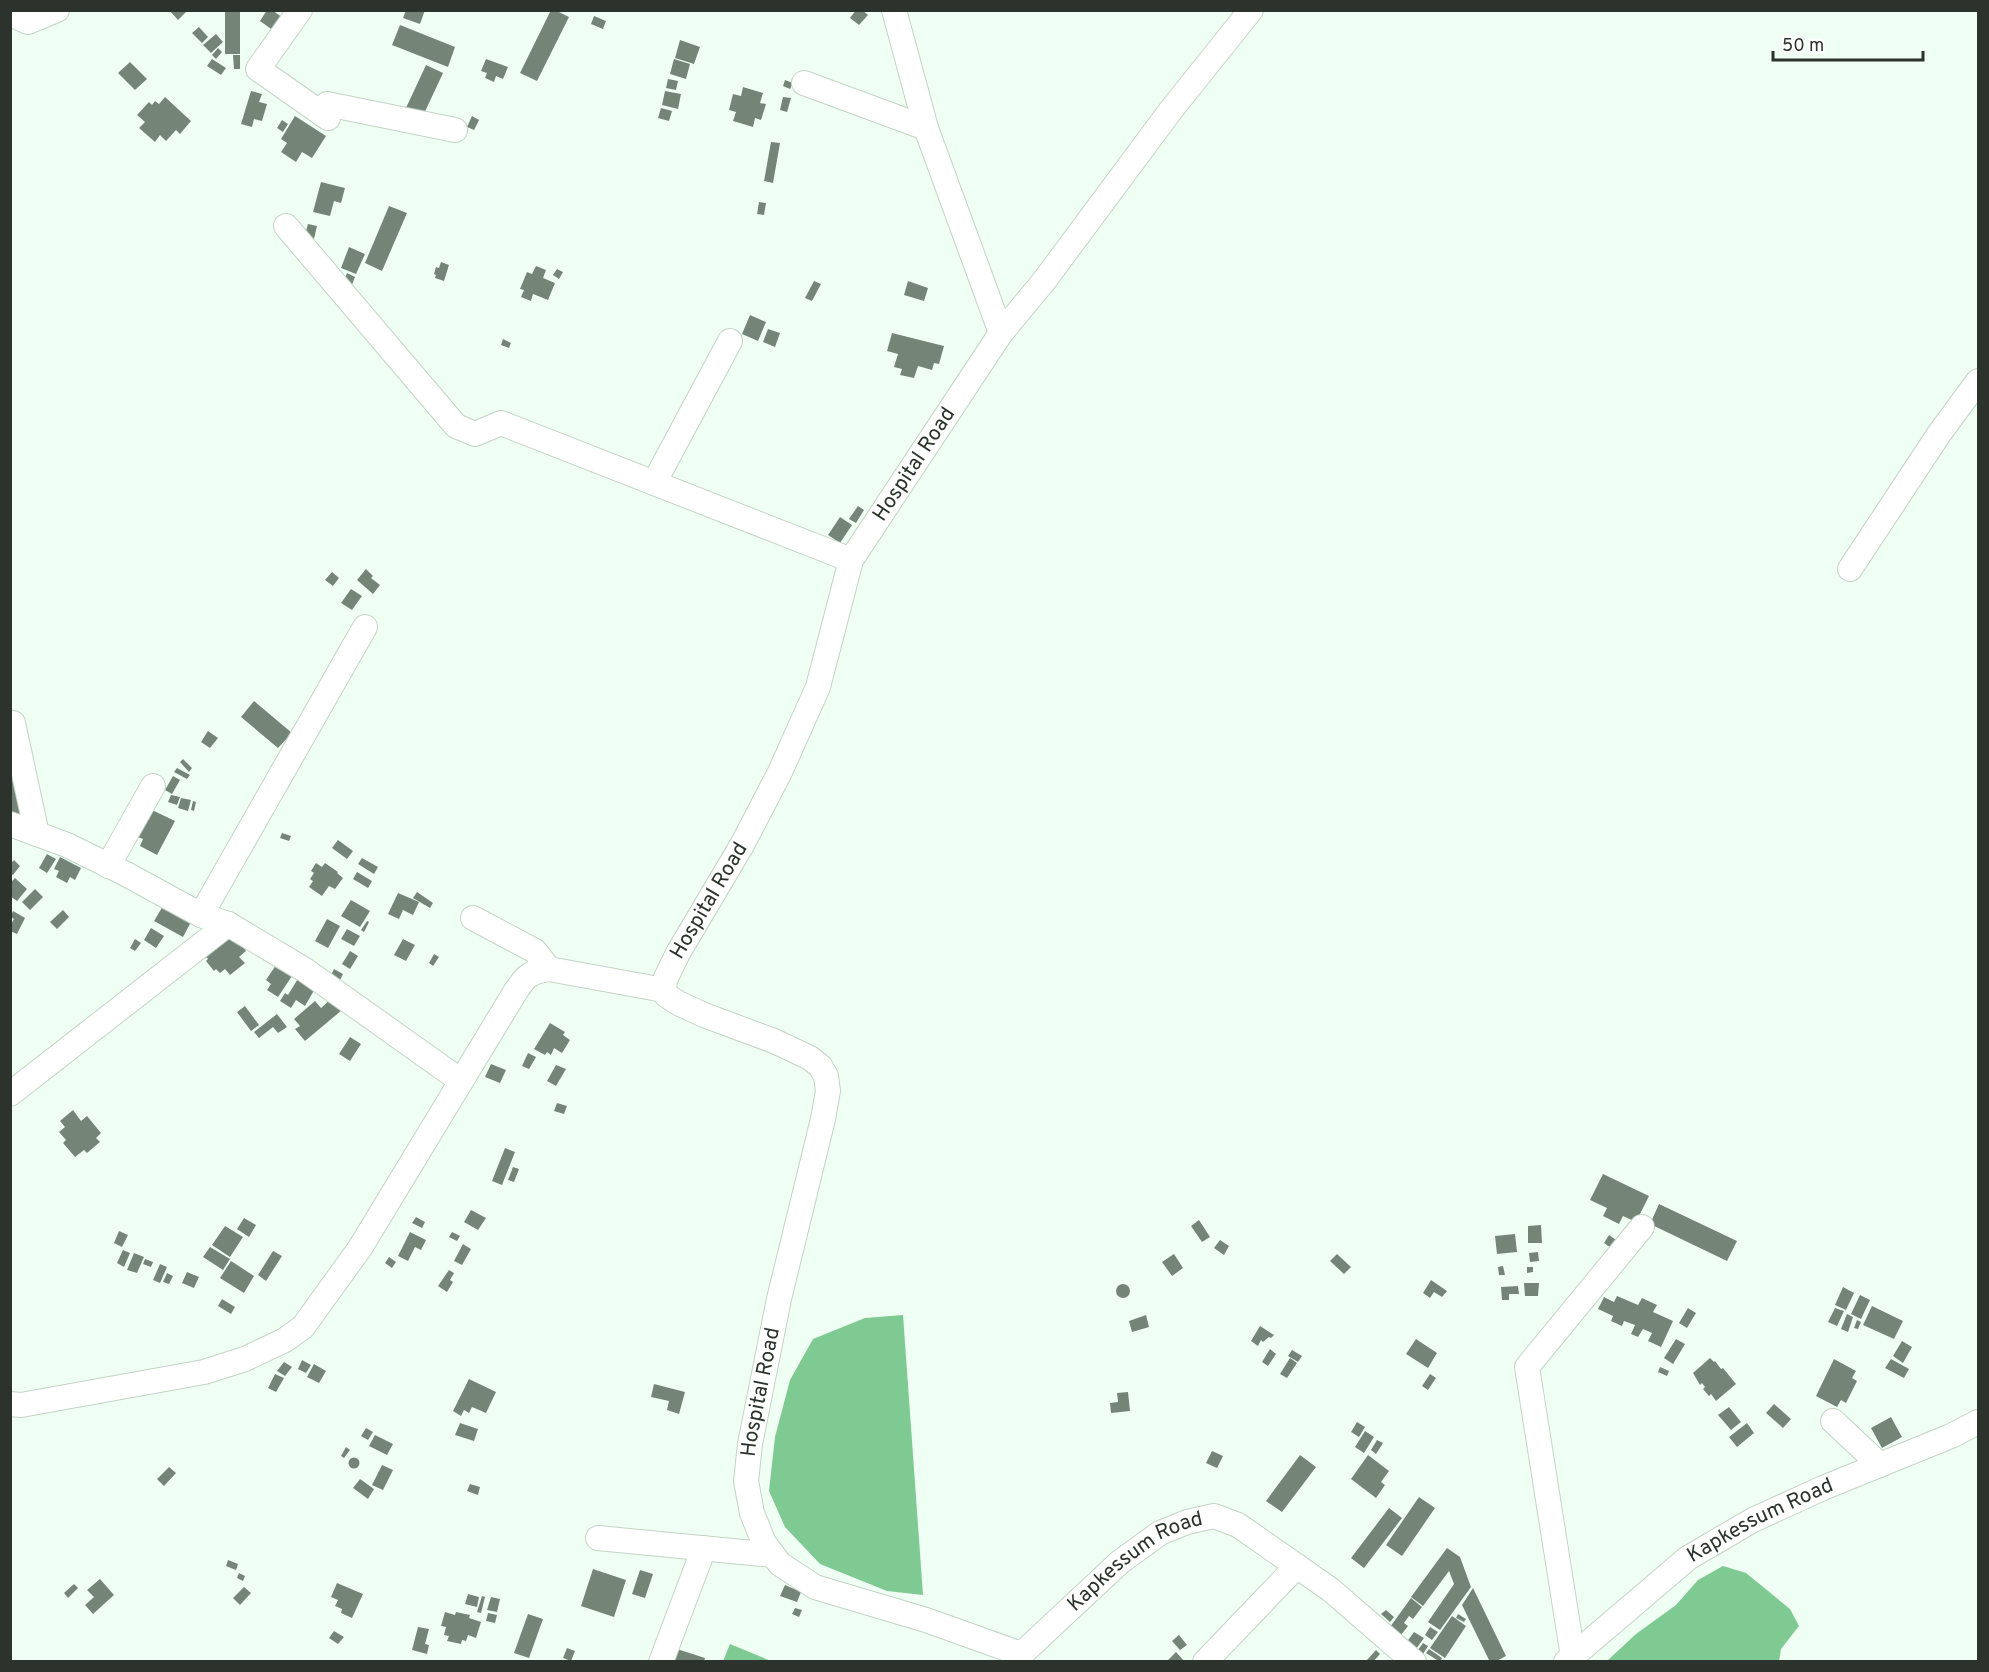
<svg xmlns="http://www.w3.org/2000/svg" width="1989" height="1672" viewBox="0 0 1989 1672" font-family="Overpass,sans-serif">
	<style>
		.water { fill: #7fca93 }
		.building { fill: #748578 }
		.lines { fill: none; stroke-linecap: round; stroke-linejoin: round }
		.minor-casing { stroke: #c2d4c6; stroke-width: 26 }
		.minor { stroke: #fff; stroke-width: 24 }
		.labels { text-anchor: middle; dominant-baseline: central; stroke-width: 6; stroke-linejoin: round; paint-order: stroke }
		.street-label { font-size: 21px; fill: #2c332d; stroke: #fff }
	</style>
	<rect width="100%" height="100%" fill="#f0fff3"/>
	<!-- water -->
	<path class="water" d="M903,1315L923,1595L887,1591L820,1564L785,1527L769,1491L775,1437L790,1380L813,1339L865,1318Z
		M1723,1566L1746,1573L1790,1609L1799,1626L1781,1649L1779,1661H1607L1636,1634L1676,1605L1698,1580Z
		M730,1644L771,1661H723Z"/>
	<!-- building -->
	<path class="building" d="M169,10H188L178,20Z
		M225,10H240V54H225Z
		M267,10H272L283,18L274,31L260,21Z
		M406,10H425L420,24L403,18Z
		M551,10H555L569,17L537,81L520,73Z
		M856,10H862L868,15L859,25L850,18Z
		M594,16L606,21L603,29L591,24Z
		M400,25L455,47L448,67L392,45Z
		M199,27L208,37L202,43L192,33Z
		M216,34L223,42L211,53L203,45Z
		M680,40L700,47L694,64L675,58Z
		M218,48L222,52L216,59L212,55Z
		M233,55H240V69H234Z
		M212,59L226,68L221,75L207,66Z
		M486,59L508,67L503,79L496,76L494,82L485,78L487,73L481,71Z
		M674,59L690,64L686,79L670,74Z
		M130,62L147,79L135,90L118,73Z
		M426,65L443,73L422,118L405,110Z
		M668,79L678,81L676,90L666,88Z
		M785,80L793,83L790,89L783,86Z
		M743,87L763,93L760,103L766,104L761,120L755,118L753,127L733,121L736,112L729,110L733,94L741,96Z
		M251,91L262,94L259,102L267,104L262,121L254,119L252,127L241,124Z
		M665,91L681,94L678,109L662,105Z
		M165,97L191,121L180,134L176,130L166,141L160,135L155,142L139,128L145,122L137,115L149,102L152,105L155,101L159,104Z
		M783,97L791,98L787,112L780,110Z
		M661,108L672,111L669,121L658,118Z
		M295,116L326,136L312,158L302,152L296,162L281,152L287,143L281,139Z
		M472,116L479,120L474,130L467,127Z
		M282,120L288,124L283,132L277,128Z
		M771,142L780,143L773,183L764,181Z
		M321,182L345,188L341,203L334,201L330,216L313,212Z
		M759,202L766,203L764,215L757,214Z
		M389,206L407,213L382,271L365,263Z
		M308,224L317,226L313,243L303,241Z
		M349,247L365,254L356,274L341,268Z
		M441,262L449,265L444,281L435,278L436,275L434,274L436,267L439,268Z
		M536,266L546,270L543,278L555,283L548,300L533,294L531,301L521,297L524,290L520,289L527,272L532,274Z
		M557,269L563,272L559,279L553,275Z
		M347,273L355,277L351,287L343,284Z
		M814,281L821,284L812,301L805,298Z
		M908,281L928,288L924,301L904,295Z
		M750,315L766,322L758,341L742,334Z
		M768,329L780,333L775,347L763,342Z
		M892,333L944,346L939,364L934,363L932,370L918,366L914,378L900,375L902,369L894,367L898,354L887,351Z
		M503,339L511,343L509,348L501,345Z
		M858,506L864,510L856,523L849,519Z
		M840,517L852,525L840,543L828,535Z
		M366,569L373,576L371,578L380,585L373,594L357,580Z
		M332,572L339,578L333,586L325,580Z
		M351,589L362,596L352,610L341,603Z
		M254,701L292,733L278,748L241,717Z
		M208,731L218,738L210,748L201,742Z
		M10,751L27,812L10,816Z
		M183,759L192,768L189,772L180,762Z
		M177,768L190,775L187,779L174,772Z
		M173,776L180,780L172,794L165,790Z
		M171,795L180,797L177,805L168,802Z
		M181,798L191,800L188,811L178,808Z
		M193,801L196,802L194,811L191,810Z
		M152,810L175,821L157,855L140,846L143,839L138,837Z
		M282,833L291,836L289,841L280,838Z
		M338,840L353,851L347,859L332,848Z
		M47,854L56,859L47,873L39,868Z
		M60,857L81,868L75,880L70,877L67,883L56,877L59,871L54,869Z
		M362,858L378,867L374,874L358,864Z
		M14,860L20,866L13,875L10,873V864Z
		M316,863L322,867L325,863L338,872L337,873L343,878L335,889L329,886L322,896L309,887L313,881L310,879L314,873L311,871Z
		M357,872L372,881L368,888L353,879Z
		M15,878L27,889L17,901L10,896V883Z
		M35,889L43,897L30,910L22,902Z
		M417,892L433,903L430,908L413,898Z
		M398,893L419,902L413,915L403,910L399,919L388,914Z
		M351,900L370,911L360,927L341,916Z
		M163,906L191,922L183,937L154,921Z
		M63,910L69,917L57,929L50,922Z
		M13,911L25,918L17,934L10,931V926L14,919L10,917Z
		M327,919L340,926L328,948L315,941Z
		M367,921L369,922L364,932L361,930Z
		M151,928L164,936L156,948L144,940Z
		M347,929L360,936L354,946L341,939Z
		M227,935L231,940L235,937L246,951L239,957L245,963L230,975L225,969L220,973L216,969L214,971L206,961L208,959L204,955Z
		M135,939L141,943L135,951L130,948Z
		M403,939L415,945L406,961L394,955Z
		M350,951L358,956L350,969L342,964Z
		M434,954L439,957L433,966L429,963Z
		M276,965L292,976L278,997L267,990L271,984L266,980Z
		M334,969L343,974L340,980L331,975Z
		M299,977L316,987L305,1006L296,1000L291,1008L280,1001L285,993L288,995Z
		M332,998L342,1010L305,1041L295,1029L300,1026L294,1019L315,1001L321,1008Z
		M245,1006L259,1025L251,1031L237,1012Z
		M277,1014L287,1027L278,1033L273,1027L259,1038L254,1032Z
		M550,1023L565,1032L563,1035L570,1040L562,1053L554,1048L551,1055L547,1052L545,1055L534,1049Z
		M350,1037L361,1044L350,1061L339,1054Z
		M528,1053L536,1057L529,1069L522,1066Z
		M491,1064L506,1070L500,1083L485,1077Z
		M556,1065L566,1069L556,1086L547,1081Z
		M557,1103L567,1106L564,1114L554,1111Z
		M73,1110L81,1121L87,1116L101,1133L96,1138L100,1142L87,1153L84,1150L75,1157L63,1143L66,1140L59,1132L65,1127L60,1121Z
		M505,1148L515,1152L502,1185L492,1181Z
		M513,1167L519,1169L514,1182L508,1180Z
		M1603,1174L1649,1196L1636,1222L1623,1216L1619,1224L1603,1216L1607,1208L1590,1200Z
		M1659,1204L1737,1241L1727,1261L1650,1224Z
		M471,1210L486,1218L478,1230L464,1222Z
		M416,1217L425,1222L422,1228L412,1223Z
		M244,1218L256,1225L249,1237L237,1229Z
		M1199,1220L1210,1237L1202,1242L1191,1226Z
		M1541,1225L1542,1243H1528V1226Z
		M225,1226L243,1237L230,1257L212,1245Z
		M119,1231L128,1235L122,1247L114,1243Z
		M410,1232L426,1240L421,1250L415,1247L408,1261L398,1256Z
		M452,1232L460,1236L457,1241L449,1237Z
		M1515,1234L1517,1252L1497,1254L1495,1236Z
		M1609,1235L1619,1242L1614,1250L1604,1243Z
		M1220,1240L1229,1246L1224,1255L1214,1248Z
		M463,1244L471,1249L462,1265L454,1261Z
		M210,1247L230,1259L223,1270L203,1257Z
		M123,1250L130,1253L124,1267L117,1263Z
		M273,1251L282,1256L266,1281L258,1275Z
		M1538,1252L1539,1261L1530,1262L1529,1253Z
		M134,1253L144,1257L137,1273L127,1270Z
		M1174,1254L1183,1268L1172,1276L1162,1262Z
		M1337,1254L1351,1267L1344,1274L1330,1261Z
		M389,1257L396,1262L392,1268L385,1263Z
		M145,1259L153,1262L151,1267L143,1264Z
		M231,1261L254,1276L244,1293L220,1278Z
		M160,1264L167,1267L160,1283L153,1280Z
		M1503,1266L1505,1275H1499L1498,1267Z
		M1527,1267H1533V1272L1527,1273Z
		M449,1270L454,1273L450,1280L453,1282L447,1292L438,1286Z
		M187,1272L199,1277L194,1288L182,1283Z
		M167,1273L173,1276L169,1284L163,1282Z
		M1431,1280L1447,1291L1442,1297L1434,1292L1430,1298L1423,1293Z
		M1524,1283H1539L1538,1296H1525Z
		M1116 1291a7 7 0 1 1 14 0a7 7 0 1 1-14 0Z
		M1518,1286L1519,1294H1509V1300H1502L1501,1287Z
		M1843,1287L1854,1293L1846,1310L1835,1305Z
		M1860,1295L1870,1300L1861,1319L1851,1314Z
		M1617,1296L1638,1305L1642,1298L1657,1305L1653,1312L1673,1321L1661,1347L1648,1341L1652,1333L1643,1329L1638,1337L1631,1334L1635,1325L1624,1321L1622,1326L1611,1321L1613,1316L1598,1309L1604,1297L1614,1302Z
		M222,1299L235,1307L231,1314L218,1306Z
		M1872,1306L1903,1321L1894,1339L1863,1325Z
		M1688,1308L1696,1313L1687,1328L1679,1323Z
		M1835,1308L1844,1311L1837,1326L1828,1322Z
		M1847,1314L1853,1317L1848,1332L1841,1329Z
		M1146,1315L1149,1327L1132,1332L1129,1321Z
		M1857,1320L1861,1322L1858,1329L1854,1328Z
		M1260,1326L1274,1335L1271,1338L1269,1337L1263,1342L1261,1340L1258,1346L1251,1341Z
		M1416,1339L1437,1353L1428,1368L1406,1354Z
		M1676,1339L1685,1344L1673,1364L1664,1358Z
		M1902,1341L1912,1347L1903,1363L1893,1356Z
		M1270,1349L1276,1354L1268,1366L1262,1362Z
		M1292,1350L1302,1356L1298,1362L1288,1356Z
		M1290,1358L1297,1363L1287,1378L1280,1374Z
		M1710,1358L1714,1362L1715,1361L1721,1369L1723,1368L1736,1384L1716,1401L1711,1394L1709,1396L1703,1389L1705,1387L1702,1383L1700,1385L1693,1373Z
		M1834,1359L1856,1371L1852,1378L1857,1381L1846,1403L1841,1400L1837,1407L1816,1396Z
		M1891,1359L1909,1369L1904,1378L1885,1368Z
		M302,1360L311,1365L306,1373L298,1369Z
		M284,1362L292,1367L285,1376L277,1371Z
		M314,1364L326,1371L319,1383L307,1377Z
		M1660,1367L1669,1371L1667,1376L1658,1372Z
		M275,1374L284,1378L276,1392L268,1388Z
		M1430,1374L1436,1378L1428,1390L1422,1386Z
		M469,1379L496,1392L486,1413L472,1407L469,1413L464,1410L461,1416L453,1411Z
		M654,1384L685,1392L679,1414L667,1410L669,1401L651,1397Z
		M1128,1392L1130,1411L1111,1413L1110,1403L1118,1402L1117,1393Z
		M1774,1404L1791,1419L1783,1428L1766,1413Z
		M1729,1407L1741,1422L1731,1430L1718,1415Z
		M1891,1417L1902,1437L1882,1448L1871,1428Z
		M1357,1422L1365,1427L1359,1437L1351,1432Z
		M460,1423L478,1429L474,1441L455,1435Z
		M1747,1423L1754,1433L1737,1447L1729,1437Z
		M366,1428L373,1432L368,1440L361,1436Z
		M1365,1431L1374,1437L1364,1453L1355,1447Z
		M375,1435L393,1444L387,1455L369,1446Z
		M1377,1440L1383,1443L1376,1454L1371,1450Z
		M346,1447L350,1450L344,1458L341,1456Z
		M1212,1451L1223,1456L1217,1468L1206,1463Z
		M1300,1455L1316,1467L1282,1512L1266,1501Z
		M1368,1455L1389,1471L1381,1482L1385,1485L1376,1498L1351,1479Z
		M348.5 1463a5.5 5.5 0 1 1 11 0a5.5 5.5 0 1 1-11 0Z
		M382,1465L393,1470L383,1490L372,1485Z
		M169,1467L176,1473L164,1486L157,1479Z
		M360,1479L374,1489L368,1499L353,1488Z
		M470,1484L480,1487L478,1495L467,1491Z
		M1419,1497L1435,1508L1402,1556L1386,1545Z
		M1389,1508L1402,1518L1364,1568L1351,1558Z
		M1447,1548L1460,1557L1471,1587L1440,1630L1428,1622L1454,1584L1449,1571L1423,1606L1411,1597Z
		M228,1560L238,1564L236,1570L226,1566Z
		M593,1569L626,1580L614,1617L581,1606Z
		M640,1570L653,1574L645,1598L632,1594Z
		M239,1573L245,1576L243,1581L237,1578Z
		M100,1579L114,1595L93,1614L85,1605L94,1597L87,1590Z
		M337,1583L363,1594L352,1618L341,1613L342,1609L335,1606L338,1600L331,1597Z
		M74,1584L78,1588L68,1598L64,1593Z
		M785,1585L801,1592L797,1602L780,1596Z
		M244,1587L251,1593L240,1605L233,1598Z
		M1473,1588L1506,1656L1495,1662H1490L1462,1605Z
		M468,1594L479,1597L477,1607L465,1604Z
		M482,1596L485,1597L481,1613L477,1612Z
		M491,1597L500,1599L497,1612L487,1610Z
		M1411,1598L1422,1607L1413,1619L1409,1616L1404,1623L1408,1626L1401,1635L1390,1627Z
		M795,1608L802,1610L799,1617L792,1614Z
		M1386,1610L1394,1617L1390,1622L1381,1614Z
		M445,1612L455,1615L456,1612L470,1615L469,1618L481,1622L476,1638L468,1635L466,1641L462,1640L461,1644L447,1641L449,1636L444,1635L446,1627L441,1626Z
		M488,1613L497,1615L495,1623L486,1621Z
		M528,1614L543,1619L529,1658L514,1653Z
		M1458,1614L1466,1619L1464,1622L1456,1618Z
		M1452,1616L1466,1626L1445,1658L1430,1648Z
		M418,1627L429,1629L425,1644L429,1645L427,1654L412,1650Z
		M1430,1627L1438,1632L1432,1640L1425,1635Z
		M334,1631L344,1637L338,1644L329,1638Z
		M1414,1632L1424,1638L1416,1649L1406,1643Z
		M1179,1635L1187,1645L1180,1650L1172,1641Z
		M1423,1643L1428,1646L1423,1654L1418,1650Z
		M567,1648L575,1651L571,1661L563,1658Z
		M677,1649L705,1658L704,1662H673Z
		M1429,1649L1442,1658L1440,1662L1426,1653Z
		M1376,1650L1380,1654L1373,1662H1369L1367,1660Z
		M1176,1652L1185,1662H1166Z"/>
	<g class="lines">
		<!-- minor casing -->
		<g class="minor-casing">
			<g id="minor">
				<path d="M300,10L258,69L328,118"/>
				<path d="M894,10L926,128L1001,333"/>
				<path d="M10,14L28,22L57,10"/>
				<path d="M804,83L926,128"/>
				<path d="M319,111L327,104L455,130"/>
				<path d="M286,226L456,426L475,434L501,423L851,560"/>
				<path d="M654,483L730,341"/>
				<path d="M1850,569L1939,434L1978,381"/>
				<path d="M13,723L37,834"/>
				<path d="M10,824L67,845L126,874L201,915L228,924L305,970L461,1081"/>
				<path d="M108,866L153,786"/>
				<path d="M201,915L365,627"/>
				<path d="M473,918L535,951L549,969"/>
				<path d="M10,1094L228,924"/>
				<path d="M10,1404L21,1405L204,1372L245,1359L285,1340L303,1327L360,1248L514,994C525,977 528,972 549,969L664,990"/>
				<path d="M1833,1421L1880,1465"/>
				<path d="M598,1538L773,1555"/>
				<path id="s1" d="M1021,1654L926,1620L815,1587L780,1564L764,1543L752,1513L746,1481L750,1444L779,1299L823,1119L828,1091L826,1076L820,1066L810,1058L774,1041L704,1015L678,1003L666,995L664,990L665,980L678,953L742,845L780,772L818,687L851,560L1001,333L1044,281L1171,110L1251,10"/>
				<path d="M1573,1657L1527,1367L1642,1227"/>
				<path d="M661,1662L704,1548"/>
				<path id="s2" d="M1013,1662L1120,1562L1160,1533L1187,1522L1214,1516L1238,1525L1331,1590L1414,1662"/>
				<path d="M1205,1662L1297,1566"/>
				<path id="s3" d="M1566,1662L1688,1558L1753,1520L1823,1488L1951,1436L1978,1422"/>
			</g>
		</g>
		<!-- minor -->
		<use href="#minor" class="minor"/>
	</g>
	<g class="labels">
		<!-- street labels -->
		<g class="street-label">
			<text stroke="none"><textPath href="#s1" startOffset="1538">Hospital Road</textPath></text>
			<text stroke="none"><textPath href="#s1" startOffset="1052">Hospital Road</textPath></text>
			<text stroke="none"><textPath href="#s1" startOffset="440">Hospital Road</textPath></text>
			<text stroke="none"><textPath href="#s3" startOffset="242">Kapkessum Road</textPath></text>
			<text stroke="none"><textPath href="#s2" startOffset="160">Kapkessum Road</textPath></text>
		</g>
	</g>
	<!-- border -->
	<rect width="1989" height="1672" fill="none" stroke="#2c332d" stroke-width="24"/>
	<!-- scale -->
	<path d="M1773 51v9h150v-9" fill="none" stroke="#2c332d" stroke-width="3"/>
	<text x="1782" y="51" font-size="18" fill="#2c332d" stroke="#ffffff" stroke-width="4.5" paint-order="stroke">50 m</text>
</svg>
